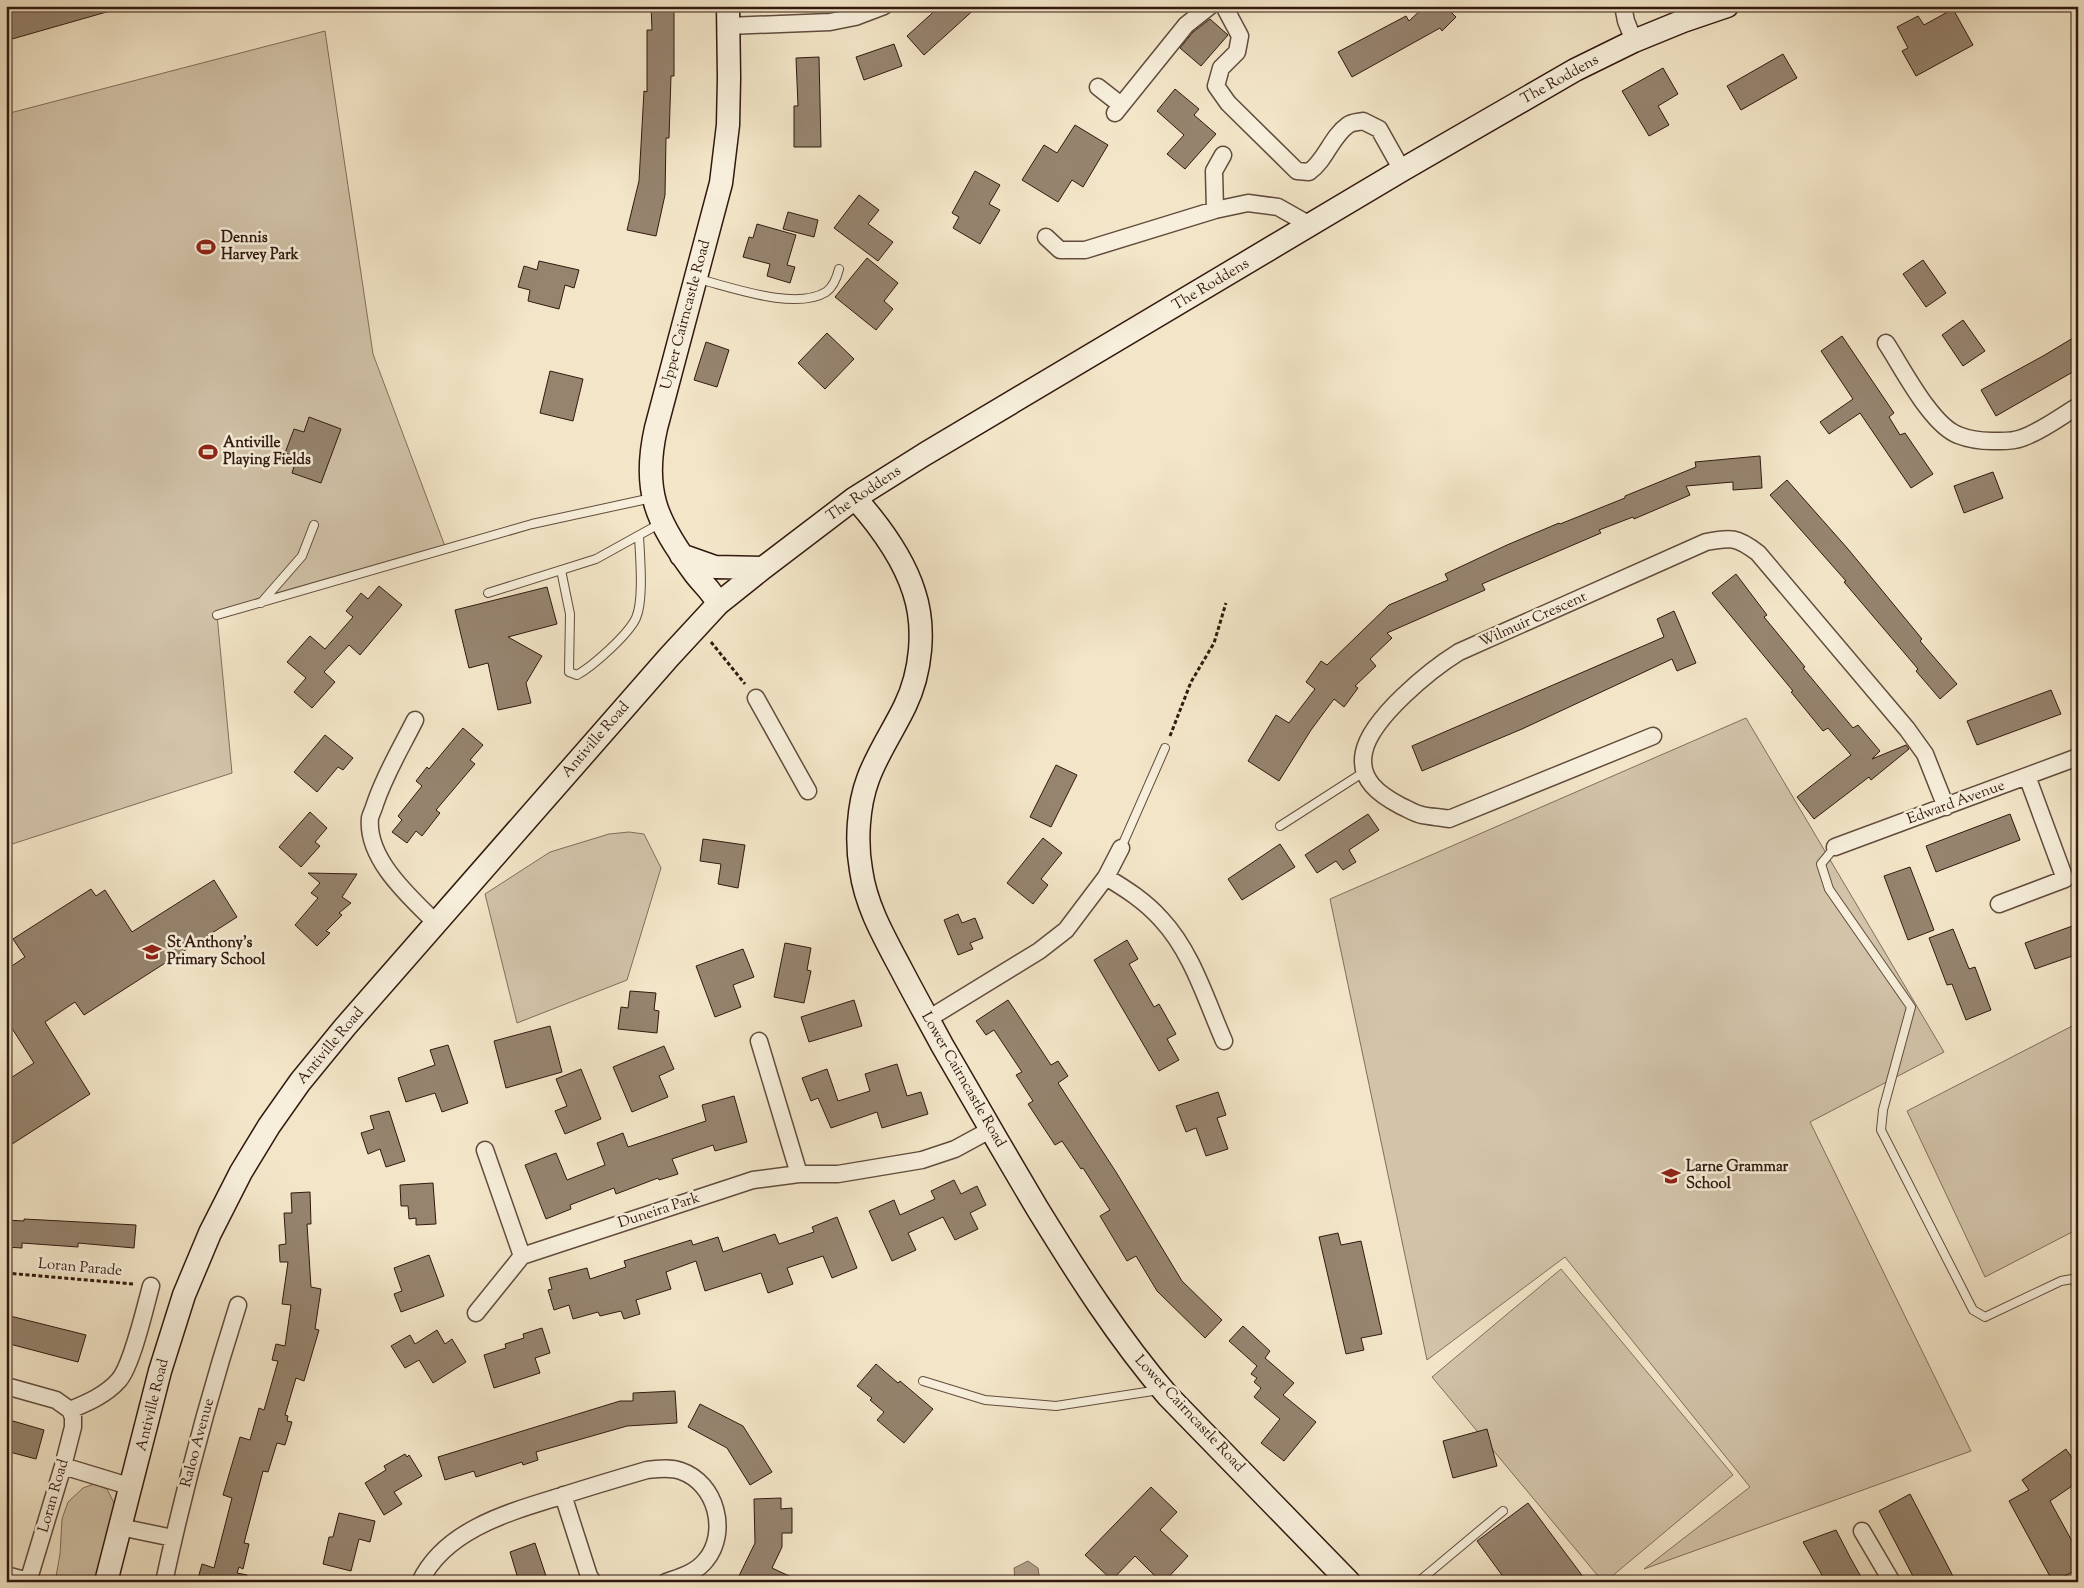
<svg xmlns="http://www.w3.org/2000/svg" width="2084" height="1588" viewBox="0 0 2084 1588" font-family="'Sorts Mill Goudy',serif">
	<style>
		.green { fill: #d2c3a9; stroke: #826e5c }
		.water { fill: #b1a089; stroke: #7e6a58 }
		.building { fill: #96846f; stroke: #32190f }
		.lines { fill: none; stroke-linecap: round; stroke-linejoin: round }
		.lane-casing { stroke: #624c3d; stroke-width: 10 }
		.street-casing { stroke: #624c3d; stroke-width: 19 }
		.secondary-casing { stroke: #32190f; stroke-width: 25 }
		.path { stroke: #32190f; stroke-width: 3; stroke-dasharray: 4 2.5; stroke-linecap: butt }
		.lane { stroke: #f7efdb; stroke-width: 8 }
		.street { stroke: #f7efdb; stroke-width: 16 }
		.secondary { stroke: #f7efdb; stroke-width: 22 }
		.labels { text-anchor: middle; dominant-baseline: central; stroke-width: 5; stroke-linejoin: round; paint-order: stroke }
		.street-label { font-size: 15px; fill: #32190f; stroke: #f7efdb }
		.poi-label { font-size: 15px; font-weight: bold; fill: #32190f; stroke: #f7efdb; text-anchor: start }
	</style>
	<rect width="100%" height="100%" fill="#f3e6c8"/>
	<filter id="stains"><feTurbulence type="fractalNoise" baseFrequency=".004" numOctaves="4"/><feColorMatrix values="0 0 0 0 .2 0 0 0 0 .09 0 0 0 0 .02 0 0 0 .5 -.17"/></filter>
	<radialGradient id="worn" r=".72"><stop offset=".6" stop-color="#630" stop-opacity="0"/><stop offset="1" stop-color="#630" stop-opacity=".3"/></radialGradient>
	<!-- green -->
	<path class="green" d="M325,31L373,354L446,549L217,615L232,773L6,846V114Z
		M1746,718L1944,1052L1810,1122L1971,1451L1644,1569L1750,1487L1565,1257L1427,1360L1330,899Z
		M629,832L644,834L661,868L627,980L517,1023L485,894L550,852L609,834Z
		M2078,1023V1229L1985,1277L1907,1111Z
		M1561,1269L1733,1475L1605,1582H1603L1432,1377Z
		M94,1484L107,1489L115,1505L95,1582H55L60,1554L62,1519L68,1502L83,1488Z"/>
	<!-- water -->
	<path class="water" d="M1028,1561L1038,1568L1040,1581L1015,1582L1014,1568Z"/>
	<!-- building -->
	<path class="building" d="M34,6H110V11L12,39L6,14Z
		M651,6H674V76H671L669,138H666L665,195L656,236L627,230L639,181L644,91L647,92V30H652Z
		M940,6H978L924,55L907,36Z
		M1425,6H1445L1456,17L1442,31L1440,28L1352,77L1338,52L1406,16L1409,21Z
		M1953,9L1973,45L1916,76L1902,51L1908,48L1897,27L1918,16L1924,25Z
		M1210,19L1228,35L1201,66L1180,48L1193,32Z
		M894,44L902,66L864,80L856,57Z
		M1783,54L1797,78L1741,110L1727,86Z
		M819,57L821,147H794V106H798L796,58Z
		M1663,68L1678,94L1658,106L1669,125L1649,136L1622,91Z
		M1175,89L1199,109L1194,115L1216,134L1185,169L1167,154L1184,135L1157,111Z
		M1075,125L1108,145L1083,187L1072,180L1058,202L1022,180L1044,145L1057,153Z
		M975,171L1000,185L989,204L1000,210L980,244L953,228L959,217L952,213Z
		M859,195L879,210L868,224L893,242L878,261L834,228Z
		M788,212L818,220L814,237L783,229Z
		M757,224L796,235L787,265L795,267L790,283L767,276L770,264L743,257L749,237L753,238Z
		M867,258L898,283L884,301L893,309L876,330L835,297Z
		M1923,260L1946,293L1926,307L1903,274Z
		M539,261L579,270L574,288L565,285L559,309L528,301L530,290L518,287L524,266L537,270Z
		M1963,320L1985,351L1963,366L1942,335Z
		M827,333L854,359L825,389L798,363Z
		M2078,335V369L1996,416L1981,390L2043,356Z
		M1842,336L1894,413L1889,417L1900,435L1905,433L1933,474L1911,488L1860,413L1829,434L1820,422L1853,399L1821,351Z
		M706,342L729,350L717,387L694,380Z
		M550,371L583,379L573,421L540,413Z
		M309,417L341,429L321,483L292,473L297,457L285,453L294,429L304,432Z
		M1760,456L1762,488L1733,490V482L1686,486L1690,495L1634,519L1633,517L1599,530L1601,533L1482,584L1485,590L1387,633L1392,638L1370,659L1376,666L1355,686L1358,688L1344,707L1334,699L1311,730L1279,781L1248,761L1276,715L1289,723L1315,689L1306,682L1321,661L1327,665L1389,605L1448,580L1445,574L1507,545L1559,523L1560,524L1625,498V496L1696,467L1695,462Z
		M1993,472L2003,498L1964,513L1954,486Z
		M1787,480L1848,549L1922,639L1920,641L1957,684L1940,699L1916,671L1918,669L1844,582L1846,581L1770,495Z
		M1736,574L1767,615L1764,617L1805,667L1803,668L1853,728L1858,725L1880,751L1872,759L1906,745L1909,749L1871,780L1869,777L1814,819L1797,797L1851,755L1828,728L1823,731L1791,692L1793,691L1712,593Z
		M379,586L402,605L360,655L349,645L324,672L335,682L312,708L294,692L306,678L287,662L310,636L325,649L353,617L346,611L361,593L368,599Z
		M547,587L557,624L508,637L542,656L526,683L531,703L498,710L488,663L469,668L455,610Z
		M1674,611L1696,663L1677,671L1672,659L1522,729L1422,771L1412,746L1664,637L1657,619Z
		M2051,690L2061,714L1977,745L1967,721Z
		M463,728L483,745L470,760L475,764L436,810L440,813L422,836L416,831L407,843L392,832L402,820L398,816L422,786L416,781L427,767L429,769Z
		M325,735L353,758L343,770L338,767L317,792L294,772Z
		M1056,765L1077,775L1051,827L1030,817Z
		M310,812L327,828L315,842L320,846L301,867L279,847Z
		M1368,814L1379,830L1349,850L1356,862L1343,870L1336,861L1317,873L1305,855Z
		M2010,814L2020,840L1936,872L1926,846Z
		M1043,838L1062,853L1041,879L1048,885L1033,904L1007,883Z
		M703,839L745,845L738,888L718,884L721,864L700,861Z
		M1280,844L1295,867L1242,900L1228,879Z
		M1910,867L1934,930L1908,940L1884,876Z
		M308,873L357,874L342,897L351,903L339,913L342,915L326,931L330,933L317,946L295,925L318,898L311,893L320,883Z
		M214,880L237,917L84,1015L75,1002L45,1022L90,1094L6,1148V1081L34,1063L6,1019V970L25,957L13,939L91,889L96,896L105,890L132,932Z
		M958,914L962,923L975,918L983,938L970,943L973,949L958,955L944,920Z
		M2078,924V954L2035,969L2025,943Z
		M1953,929L1969,969L1975,967L1991,1010L1966,1020L1952,984L1947,985L1929,938Z
		M1127,940L1138,959L1129,964L1154,1007L1159,1004L1176,1034L1167,1039L1179,1060L1159,1071L1094,960Z
		M785,943L811,948L807,970L811,971L804,1003L774,997Z
		M743,949L754,977L733,985L741,1007L715,1017L696,966Z
		M630,991L656,993L654,1010L659,1011L657,1033L618,1029L621,1007L628,1008Z
		M854,1000L862,1026L809,1042L801,1017Z
		M1008,1000L1051,1065L1058,1061L1068,1076L1058,1083L1116,1172L1182,1281L1222,1320L1205,1338L1157,1291L1136,1256L1127,1261L1100,1216L1110,1210L1083,1168L1081,1169L1062,1141L1055,1145L1028,1104L1033,1101L1016,1075L1022,1072L994,1030L986,1035L976,1021Z
		M550,1026L562,1072L506,1088L494,1041Z
		M448,1045L468,1103L442,1112L435,1093L406,1102L398,1078L435,1065L430,1050Z
		M664,1046L674,1069L659,1076L668,1097L632,1112L613,1067Z
		M897,1064L907,1096L921,1092L928,1114L882,1128L877,1112L831,1128L818,1098L811,1101L802,1078L827,1069L838,1101L870,1091L865,1074Z
		M581,1069L601,1119L565,1134L555,1111L567,1106L556,1079Z
		M1218,1092L1226,1115L1217,1118L1228,1149L1206,1156L1196,1128L1186,1132L1176,1106Z
		M734,1096L747,1142L715,1151L713,1145L672,1159L678,1174L659,1180L658,1178L616,1194L614,1188L570,1205L571,1209L546,1219L525,1165L556,1153L567,1180L605,1165L597,1143L623,1133L628,1147L706,1121L702,1105Z
		M389,1111L405,1161L386,1167L380,1149L368,1154L361,1133L374,1129L370,1116Z
		M954,1180L961,1194L977,1186L986,1205L970,1213L978,1229L955,1240L943,1217L908,1233L916,1250L892,1261L869,1211L894,1200L900,1215L935,1199L931,1191Z
		M433,1183L436,1224L416,1225V1218L409,1219L408,1206H401L400,1185Z
		M310,1192L311,1224H307L311,1287L321,1289L315,1329L319,1330L304,1381L296,1378L285,1415L288,1416L287,1421L292,1422L285,1445L277,1443L268,1472L263,1471L244,1543L249,1544L243,1569L239,1567L237,1573L247,1575L246,1582H197L202,1564L214,1568L232,1498L223,1495L240,1437L250,1440L259,1408L264,1410L278,1361L272,1360L276,1344L285,1346L291,1305L282,1304L288,1262H280L279,1245L286,1244L284,1213H292L291,1193Z
		M837,1217L857,1268L832,1278L823,1256L787,1268L793,1284L768,1293L761,1273L705,1291L696,1261L666,1272L671,1289L636,1300L640,1314L624,1319L621,1311L600,1316L598,1312L573,1319L569,1305L554,1310L548,1290L552,1289L549,1278L587,1268L590,1279L626,1267L624,1261L691,1240L693,1245L718,1237L723,1252L775,1234L779,1244L814,1232L812,1227Z
		M24,1219L136,1225L134,1248L78,1243V1247L22,1243V1248L6,1247V1220L24,1221Z
		M1338,1233L1341,1245L1361,1241L1382,1334L1361,1338L1364,1350L1346,1354L1319,1237Z
		M429,1255L444,1296L401,1312L394,1294L402,1291L394,1268Z
		M6,1315L86,1335L78,1362L6,1343Z
		M1243,1326L1270,1351L1265,1358L1294,1383L1283,1395L1316,1422L1284,1461L1261,1443L1280,1419L1254,1397L1261,1388L1254,1382L1257,1378L1251,1374L1257,1366L1229,1341Z
		M542,1328L550,1353L535,1358L540,1373L494,1388L484,1355L506,1348L505,1344L524,1338L523,1334Z
		M437,1330L445,1344L452,1339L466,1362L433,1383L419,1360L405,1368L391,1346L410,1335L415,1344Z
		M876,1364L898,1383L900,1381L933,1409L904,1443L877,1420L884,1412L870,1400L872,1398L857,1386Z
		M675,1391L677,1423L627,1426L536,1452L538,1460L523,1465L522,1462L476,1477L474,1471L445,1480L438,1457L620,1401H633V1393Z
		M700,1404L743,1426L772,1472L750,1485L727,1448L688,1427Z
		M6,1419L44,1430L36,1459L6,1451Z
		M1487,1429L1497,1466L1453,1478L1443,1441Z
		M2066,1449L2078,1467V1482L2050,1501L2078,1552V1569L2053,1582L2009,1501L2029,1490L2022,1480Z
		M405,1454L407,1457L409,1455L422,1476L394,1492L402,1504L384,1515L365,1483L386,1470L384,1466Z
		M1151,1487L1177,1512L1160,1530L1188,1556L1164,1582H1161L1135,1556L1112,1580L1085,1555Z
		M1910,1494L1942,1555L1956,1582H1916L1879,1511Z
		M781,1498V1509L792,1508V1533H782V1547L772,1568L802,1582H736L755,1543L754,1499Z
		M1528,1503L1587,1582H1507L1477,1541Z
		M339,1513L375,1521L370,1542L359,1539L351,1571L323,1564L329,1537H333Z
		M1836,1530L1851,1559L1864,1582H1826L1803,1542Z
		M535,1543L548,1582H519L510,1552Z"/>
	<g class="lines">
		<!-- lane casing -->
		<g class="lane-casing">
			<path id="lane" d="M698,279C731,287 795,311 826,292C833,287 837,277 839,269
				M561,570L570,614L569,672L577,675C593,666 628,635 636,618C644,600 640,557 639,536
				M488,593L596,559L661,523
				M261,603L302,556L314,525
				M217,615L532,524L652,498
				M1280,826L1364,772
				M1835,847L1821,864L1829,889L1911,1007L1883,1110L1881,1130L1973,1310L1985,1317L2061,1281L2072,1279L2078,1285
				M1121,848L1165,748
				M923,1381L985,1400L1056,1406L1159,1390
				M1418,1582L1503,1511"/>
		</g>
		<!-- street casing -->
		<g class="street-casing">
			<path id="street" d="M1224,6L1240,36L1237,52L1221,68L1216,86L1228,103L1297,171L1309,172C1326,160 1331,137 1348,125C1352,122 1359,122 1363,121L1379,129L1402,170
				M1623,6L1626,21L1634,41
				M728,26L830,22L855,17L884,6
				M1098,87L1121,105
				M1115,113L1186,25L1210,6
				M1215,210L1214,171L1223,155
				M1046,237L1060,250H1085L1215,210L1248,203L1278,207L1310,225
				M1886,343C1902,367 1931,425 1958,435C1968,439 1981,441 1992,441C2002,441 2012,442 2022,438C2042,431 2060,417 2078,406
				M756,698L808,791
				M415,720C401,748 385,774 375,804C374,808 371,814 370,818C366,859 410,897 436,923
				M1653,736L1449,819C1440,817 1431,817 1422,815C1415,814 1408,809 1401,806C1380,795 1358,780 1364,752C1371,718 1430,670 1459,652L1706,542C1731,537 1737,537 1758,553L1907,729L1925,754L1946,807
				M1835,847L2078,757
				M1106,877C1126,889 1145,901 1161,919C1192,952 1206,1000 1224,1041
				M1999,904L2065,879L2027,776
				M928,1019L1039,951L1066,930L1106,877L1121,848
				M759,1041L799,1174
				M485,1150L522,1256
				M476,1313L522,1256L753,1180L799,1174H838L922,1160L955,1149L990,1130
				M6,1386L56,1400L70,1410L73,1417V1427L63,1466L28,1582
				M70,1410C87,1403 106,1395 119,1380C132,1365 145,1308 151,1286
				M63,1466L132,1487
				M563,1495L589,1576L593,1582
				M120,1527L173,1538
				M1862,1531L1892,1582
				M6,1575L28,1581
				M164,1582C184,1489 209,1396 238,1305
				M420,1582C444,1531 506,1513 555,1498C586,1488 616,1479 647,1470C658,1469 670,1467 681,1471C716,1483 729,1532 706,1560C696,1573 680,1577 666,1582"/>
		</g>
		<!-- secondary casing -->
		<g class="secondary-casing">
			<path id="secondary" d="M855,498C879,525 903,557 914,592C926,628 921,673 905,706C893,731 877,754 868,779C858,806 856,842 861,870C866,906 884,937 901,969C914,994 928,1019 942,1045C973,1099 1005,1154 1037,1208C1077,1273 1118,1338 1168,1396L1349,1582
				M681,555L715,567L763,568
				M718,604C712,590 701,583 693,571C656,521 642,490 656,428L721,183L728,125L729,78L728,6
				M106,1582L160,1371L184,1295L210,1233L241,1172L269,1126L300,1082L345,1027L669,657L718,604L763,568L855,498L925,454L1402,170L1575,70L1634,41L1683,21L1727,6"/>
		</g>
		<!-- path -->
		<path class="path" d="M711,642L745,684
			M1170,736L1191,682L1214,643L1226,603
			M6,1273L133,1284"/>
		<!-- lane -->
		<use href="#lane" class="lane"/>
		<!-- street -->
		<use href="#street" class="street"/>
		<!-- secondary -->
		<use href="#secondary" class="secondary"/>
	</g>
	<!-- icons -->
	<defs>
		<g id="stadium-bare" transform="scale(1.5)"><path d="M0-5a6.5 5 0 1 0 0 10a6.5 5 0 1 0 0-10ZM-3.5-1.8h7v3.6h-7Z" fill="#8f2418" stroke="#f7efdb" stroke-width="2.5" paint-order="stroke"/></g>
		<g id="school-bare" transform="scale(1.5)"><path d="M0-5L7-2L0 1L-7-2ZM-4 1L0 2.5L4 1V4Q0 6-4 4Z" fill="#8f2418" stroke="#f7efdb" stroke-width="2.5" paint-order="stroke"/></g>
	</defs>
	<g fill-rule="evenodd">
		<use href="#stadium-bare" x="206" y="247"/>
		<use href="#stadium-bare" x="208" y="452"/>
		<use href="#school-bare" x="152" y="952"/>
		<use href="#school-bare" x="1671" y="1176"/>
	</g>
	<g class="labels">
		<!-- street labels -->
		<g class="street-label">
			<text transform="translate(1560 80) rotate(-29)">The Roddens</text>
			<text transform="translate(1211 285) rotate(-31)">The Roddens</text>
			<text transform="translate(686 315) rotate(-75)">Upper Cairncastle Road</text>
			<text transform="translate(864 494) rotate(-34)">The Roddens</text>
			<text transform="translate(1533 620) rotate(-24)">Wilmuir Crescent</text>
			<text transform="translate(596 740) rotate(-49)">Antiville Road</text>
			<text transform="translate(1956 803) rotate(-20)">Edward Avenue</text>
			<text transform="translate(331 1046) rotate(-50)">Antiville Road</text>
			<text transform="translate(963 1080) rotate(60)">Lower Cairncastle Road</text>
			<text transform="translate(659 1211) rotate(-18)">Duneira Park</text>
			<text transform="translate(80 1268) rotate(5)">Loran Parade</text>
			<text transform="translate(153 1405) rotate(-76)">Antiville Road</text>
			<text transform="translate(1189 1414) rotate(47)">Lower Cairncastle Road</text>
			<text transform="translate(198 1443) rotate(-75)">Raloo Avenue</text>
			<text transform="translate(54 1496) rotate(-74)">Loran Road</text>
		</g>
		<!-- poi labels -->
		<g class="poi-label">
			<text x="221" y="238">Dennis<tspan x="221" dy="17">Harvey Park</tspan></text>
			<text x="223" y="443">Antiville<tspan x="223" dy="17">Playing Fields</tspan></text>
			<text x="167" y="943">St Anthony's<tspan x="167" dy="17">Primary School</tspan></text>
			<text x="1686" y="1167">Larne Grammar<tspan x="1686" dy="17">School</tspan></text>
		</g>
	</g>
	<!-- margin -->
	<rect width="2084" height="1588" fill="none" stroke="#f3e6c8" stroke-width="25"/>
	<rect x="8" y="8" width="2069" height="1573" fill="none" stroke="#32190f" stroke-width="2.5"/>
	<rect x="12" y="12" width="2059" height="1563" fill="none" stroke="#32190f"/>
	<rect width="100%" height="100%" filter="url(#stains)"/>
	<rect width="100%" height="100%" fill="url(#worn)"/>
</svg>
